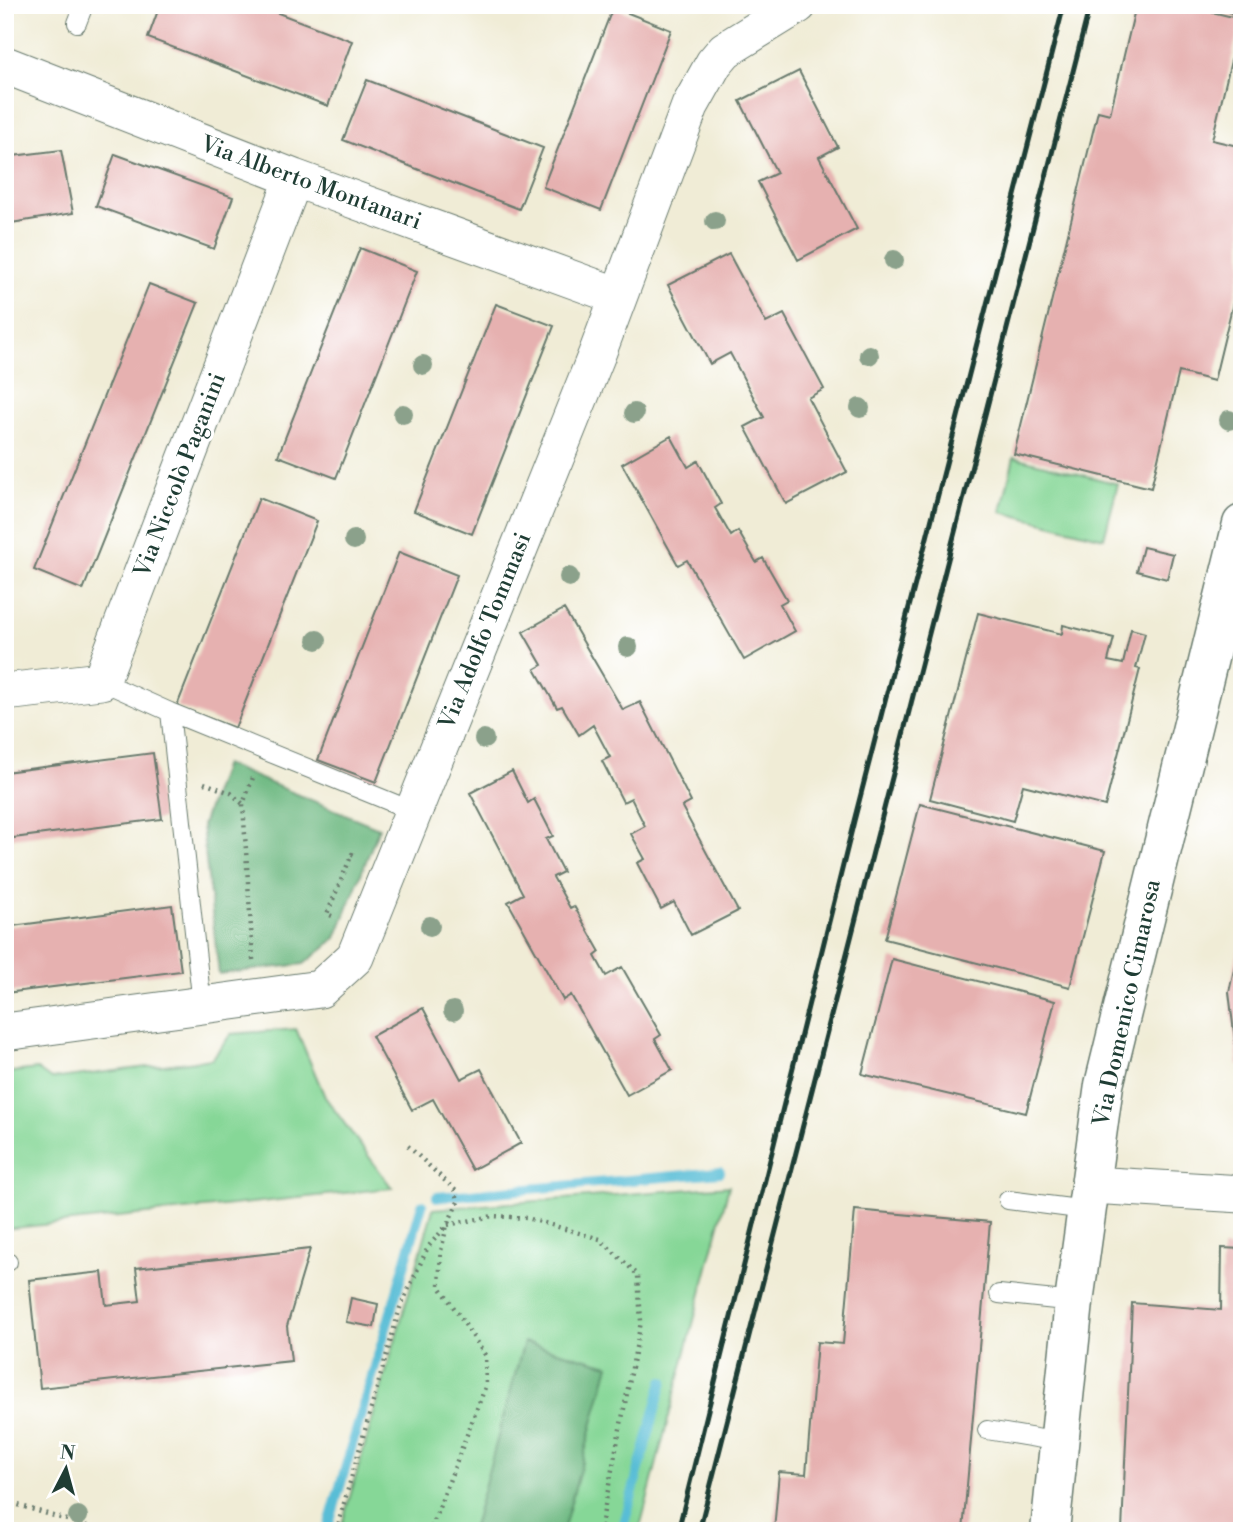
<svg xmlns="http://www.w3.org/2000/svg" width="1247" height="1536" viewBox="0 0 1247 1536" font-family="'Libre Bodoni',serif">
	<style>
		.green { fill: #86d797; stroke: #528a66; stroke-width: 2 }
		.forest { fill: #6cb880; stroke: #467a5a; stroke-width: 2 }
		.lines { fill: none; stroke-linecap: round; stroke-linejoin: round }
		.stream { stroke: #58bdd6; stroke-width: 10 }
		.building { fill: #e6b1b0 }
		.service-casing { stroke: #687a6d; stroke-width: 20 }
		.minor-casing { stroke: #687a6d; stroke-width: 39 }
		.tertiary-casing { stroke: #687a6d; stroke-width: 41 }
		.path { stroke: #687a6d; stroke-width: 4.5; stroke-dasharray: 2 5; stroke-linecap: butt }
		.service { stroke: #fff; stroke-width: 18 }
		.minor { stroke: #fff; stroke-width: 37 }
		.tertiary { stroke: #fff; stroke-width: 38 }
		.rail { stroke: #1f3d34; stroke-width: 5 }
		.tree { fill: #8ba18b }
		.labels { text-anchor: middle; dominant-baseline: central; stroke-width: 6; stroke-linejoin: round; paint-order: stroke }
		.street-label { font-size: 23px; fill: #1f3d34; stroke: #fff }
	</style>
	<rect width="100%" height="100%" fill="#fff"/>
	<filter id="ink" filterUnits="userSpaceOnUse"><feTurbulence type="fractalNoise" baseFrequency=".0143" numOctaves="2"/><feDisplacementMap in="SourceGraphic" scale="14" xChannelSelector="R" yChannelSelector="G"/><feConvolveMatrix kernelMatrix="1 2 1 2 8 2 1 2 1" color-interpolation-filters="sRGB"/></filter>
	<filter id="wash" filterUnits="userSpaceOnUse"><feTurbulence type="fractalNoise" baseFrequency=".00686" numOctaves="4" result="noise"/><feDisplacementMap in="SourceGraphic" scale="28" xChannelSelector="R" yChannelSelector="G"/><feGaussianBlur stdDeviation="1.57" result="paint"/><feColorMatrix in="noise" values="0 0 0 0 0 0 0 0 0 0 0 0 0 0 0 0 0 1.4 0 .05"/><feComposite in="paint" operator="in"/></filter>
	<g filter="url(#wash)">
		<rect width="100%" height="100%" fill="#f0ecd6"/>
		<!-- green -->
		<path class="green" d="M1014,457L1118,484L1104,538L1001,512Z
			M296,1029L325,1097L392,1188L5,1229V1073L37,1069L51,1079L212,1059L231,1034Z
			M729,1186L639,1531H340L433,1209Z"/>
		<!-- forest -->
		<path class="forest" d="M224,764L379,828L336,938L304,964L219,974L202,825Z
			M524,1342L609,1365L563,1531H472Z"/>
		<g class="lines">
			<!-- stream -->
			<path class="stream" d="M437,1197L720,1172
				M327,1531L422,1205
				M622,1531L663,1381"/>
		</g>
		<g id="blocks">
			<!-- building -->
			<path class="building" d="M160,5H257L352,41L328,106L148,38Z
				M1136,5H1183L1241,19L1212,140L1242,147V266L1214,381L1179,372L1151,488L1014,454L1098,111L1110,114Z
				M1218,5H1242V20Z
				M613,7L671,30L601,210L543,187Z
				M799,71L838,147L819,157L857,229L798,260L758,182L777,173L740,101Z
				M367,80L543,148L519,209L343,140Z
				M61,150L73,213L5,224V157Z
				M115,154L233,197L214,249L96,206Z
				M360,248L417,271L336,478L278,456Z
				M729,254L766,323L784,314L824,389L808,398L847,472L786,504L745,427L764,417L730,353L710,364L668,285Z
				M149,284L198,303L83,590L34,570Z
				M496,304L554,326L472,534L414,511Z
				M671,436L688,467L698,461L721,504L715,508L731,536L738,531L756,562L763,558L787,600L780,604L795,631L744,660L687,560L678,565L622,464Z
				M259,498L317,521L235,728L177,706Z
				M1143,547L1173,554L1167,579L1137,571Z
				M399,552L457,575L376,782L318,760Z
				M564,609L623,710L640,702L691,802L682,807L738,911L691,935L674,902L661,909L637,863L645,859L631,834L645,826L631,798L623,802L602,761L610,757L593,725L579,735L562,706L557,708L535,669L542,665L523,632Z
				M978,613L1062,634L1063,625L1114,638L1108,661L1123,664L1131,629L1145,633L1136,668L1140,669L1105,806L1023,785L1013,821L930,799Z
				M153,753L162,819L5,839V772Z
				M512,771L528,803L534,799L553,836L546,839L563,872L553,877L570,908L574,906L600,952L595,956L606,976L622,967L661,1035L655,1039L672,1070L627,1095L571,995L563,1000L508,902L523,894L470,793Z
				M920,804L1105,851L1070,987L885,939Z
				M172,905L181,971L5,993V927Z
				M1242,950V1065H1238L1229,992L1238,951Z
				M892,959L1055,1001L1026,1113L862,1074Z
				M423,1008L461,1079L481,1069L521,1143L472,1170L433,1099L412,1110L372,1036Z
				M855,1210L990,1222L963,1531H774L779,1472L806,1474L817,1342L843,1344Z
				M1222,1248L1242,1249V1531H1122L1132,1303L1221,1310Z
				M310,1249L287,1326L291,1361L40,1388L29,1280L102,1272L106,1305L140,1301L136,1268Z
				M351,1298L378,1304L374,1327L346,1322Z"/>
		</g>
	</g>
	<g filter="url(#ink)">
		<use href="#blocks" fill-opacity="0" stroke="#687a6d" stroke-width="2"/>
		<g class="lines">
			<!-- service casing -->
			<g class="service-casing">
				<path id="service" d="M77,23L84,5
					M101,681L170,712L413,811
					M170,712L202,1005
					M1008,1200L1086,1210
					M5,1262H8
					M999,1294L1074,1302
					M987,1430L1060,1442"/>
			</g>
			<!-- minor casing -->
			<g class="minor-casing">
				<path id="minor" d="M5,65L294,178L618,296
					M5,692L101,681L294,178
					M5,1032L320,989L355,957L597,354L690,106L714,63L725,50L798,5
					M1091,1185L1242,1194"/>
			</g>
			<!-- tertiary casing -->
			<g class="tertiary-casing">
				<path id="tertiary" d="M1050,1531L1074,1302L1104,1085L1242,524"/>
			</g>
			<!-- path -->
			<path class="path" d="M204,783L231,793L243,804
				M332,916L327,914L352,854L356,856
				M253,960L243,804L254,775
				M408,1146L456,1191L458,1202L447,1225L441,1251L439,1285L485,1355L486,1385L430,1531
				M5,1501L103,1531
				M336,1531L400,1308L428,1247L447,1225L493,1216L527,1218L600,1239L638,1275L641,1322L600,1531"/>
			<!-- service -->
			<use href="#service" class="service"/>
			<!-- minor -->
			<use href="#minor" class="minor"/>
			<!-- tertiary -->
			<use href="#tertiary" class="tertiary"/>
			<!-- rail -->
			<path class="rail" d="M678,1531L854,821L1064,5
				M699,1531L1090,5"/>
		</g>
		<!-- trees -->
		<g class="tree">
			<circle cx="715" cy="221" r="10"/>
			<circle cx="894" cy="260" r="10"/>
			<circle cx="869" cy="355" r="10"/>
			<circle cx="423" cy="365" r="10"/>
			<circle cx="860" cy="408" r="10"/>
			<circle cx="634" cy="413" r="10"/>
			<circle cx="403" cy="414" r="10"/>
			<circle cx="1229" cy="420" r="10"/>
			<circle cx="354" cy="540" r="10"/>
			<circle cx="569" cy="577" r="10"/>
			<circle cx="317" cy="640" r="10"/>
			<circle cx="628" cy="647" r="10"/>
			<circle cx="484" cy="739" r="10"/>
			<circle cx="430" cy="926" r="10"/>
			<circle cx="453" cy="1011" r="10"/>
			<circle cx="78" cy="1516" r="10"/>
		</g>
	</g>
	<g class="labels">
		<!-- street labels -->
		<g class="street-label">
			<text transform="translate(311 183) rotate(20)">Via Alberto Montanari</text>
			<text transform="translate(180 475) rotate(-69)">Via Niccolò Paganini</text>
			<text transform="translate(485 631) rotate(-68)">Via Adolfo Tommasi</text>
			<text transform="translate(1127 1003) rotate(-78)">Via Domenico Cimarosa</text>
		</g>
	</g>
	<!-- margin -->
	<rect width="1247" height="1536" fill="none" stroke="#fff" stroke-width="28"/>
	<!-- north arrow -->
	<g transform="translate(66 1469) rotate(6)" stroke="#ffffff" stroke-width="5" paint-order="stroke">
	<path d="M0-5L12 26L0 18L-12 26Z" fill="#1f3d34"/>
	<text y="-10" font-size="19" font-weight="bold" text-anchor="middle" fill="#1f3d34">N</text>
	</g>
</svg>
